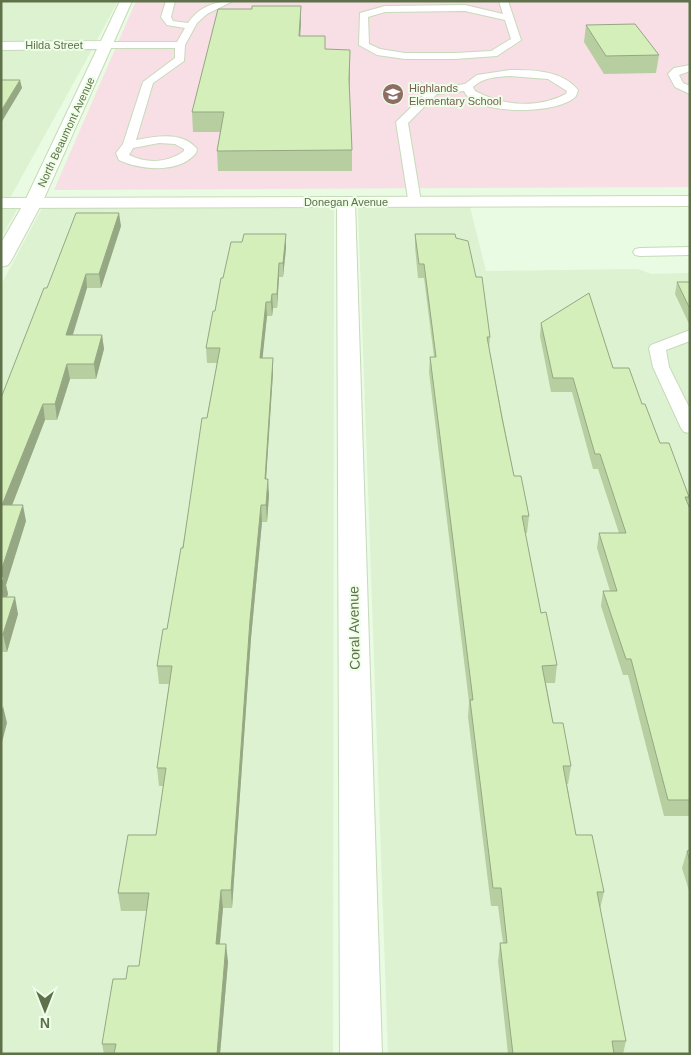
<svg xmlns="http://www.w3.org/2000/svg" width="691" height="1055" viewBox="0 0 691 1055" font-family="Arial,sans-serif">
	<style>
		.residential { fill: #ddf2d1 }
		.education { fill: #f7dfe5 }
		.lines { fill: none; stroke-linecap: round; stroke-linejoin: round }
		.service-casing { stroke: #c7dab9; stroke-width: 2 }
		.minor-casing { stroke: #c7dab9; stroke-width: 2 }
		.tertiary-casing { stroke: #c7dab9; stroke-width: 2 }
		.service { fill: #fff; fill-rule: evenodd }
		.minor { fill: #fff; fill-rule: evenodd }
		.tertiary { fill: #fff; fill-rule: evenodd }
		.wall { fill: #b7cea1 }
		.shaded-wall { fill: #95a783 }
		.building { fill: #d5efbb; stroke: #95a783 }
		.labels { text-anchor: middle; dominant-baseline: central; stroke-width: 4; stroke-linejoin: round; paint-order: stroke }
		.far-street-label { font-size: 11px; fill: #5f714a; stroke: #eefee8 }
		.far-education-label { font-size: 11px; fill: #785e54; stroke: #eefee8; text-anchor: start }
		.street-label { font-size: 14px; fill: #5f714a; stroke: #eefee8 }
	</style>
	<rect width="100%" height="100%" fill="#e9fbe2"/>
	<!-- residential -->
	<path class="residential" d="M1,1H118L96,42L1,43Z
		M93,48L10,198H1V49Z
		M470,207L486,271L638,269L651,274L690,273V1054H388L358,208Z
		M1,208H18L1,238Z
		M42,208H334L333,1054H1V285Z"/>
	<!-- education -->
	<path class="education" d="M136,1H690V187L54,190Z"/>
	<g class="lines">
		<!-- service casing -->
		<g class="service-casing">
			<path id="service" d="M166,1H175L171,17L173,21L188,23C199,7 215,1 233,1L207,14L197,23L185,45L184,61L153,83L136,140C156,136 183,131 197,149L196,153C179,174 140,170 119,160L116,153L123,144L143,82L175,58V48H106L101,45L106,42H177L185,28L167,25L161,17ZM159,143L175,144L184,149V151C168,163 147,164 129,155L133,148Z
				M499,1H508L521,40L497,56L455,59H405L377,55L359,45L360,13L385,6L465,5L503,14ZM465,11L505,20L511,39L491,51L455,53H405L380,49L369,44L368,17L385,12Z
				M690,65V71L679,75L683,83L690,86V94L675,87L668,74L674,68Z
				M510,70C533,70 562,70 578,90L576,96C559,115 475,116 464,91L437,94L408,123L421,202L414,206L409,205L396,122L398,120L430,89L465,84L477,75ZM510,76L548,79L567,91L566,94C537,109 503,106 475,91L473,87C483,77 497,77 510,76Z
				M690,247V255L640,256L635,255L633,252L635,249L640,248Z
				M690,330V341L666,350L669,367L690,409V433L684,432L681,428L653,367L649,348L651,345Z"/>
		</g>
		<!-- minor casing -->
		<g class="minor-casing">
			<path id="minor" d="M120,1H132L42,203L11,261L8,265L1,267V243L24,203L97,49L1,50V42L101,41Z
				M346,197L352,198L355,202L382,1054H340L337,202L340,198Z"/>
		</g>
		<!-- tertiary casing -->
		<g class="tertiary-casing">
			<path id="tertiary" d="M690,196V206L1,208V198Z"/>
		</g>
		<!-- service -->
		<use href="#service" class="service"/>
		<!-- minor -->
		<use href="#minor" class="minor"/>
		<!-- tertiary -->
		<use href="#tertiary" class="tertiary"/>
	</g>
	<!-- wall -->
	<path class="wall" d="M301,22L300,36H325V49L350,68L349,89L352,150V171H218L217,151L220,132H193L192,112Z
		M586,25L659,55L656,73L604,74L584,42Z
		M121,226L101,288H87L73,335H102L104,349L96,379H70L57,420H45L12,505L26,521L6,585L8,594L7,597L18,614L7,652H1V398L47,288Z
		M415,234L456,238L476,277L490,337L489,348L514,476L529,516L527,533H525L541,613L557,665L555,683H546L553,723L571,766L568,784H567L576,835L604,892L600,909L626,1041L623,1054H508L498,961L500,943H503L498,906H491L468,717L469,702L429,372L430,357H434L424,278H418L415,247Z
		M286,248L283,277H279L277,308H273L272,316H267L262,358H273V373L266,479L269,495L267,522H262L251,638L232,908H223L220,944L228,962L220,1054H104L102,1044L126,979L139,966L147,911H121L118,893L156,835L164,786H159L157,768L169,684H159L157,666L167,629L217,363H207L206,348L223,278Z
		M677,282H690V326L675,294Z
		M541,323L613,368L642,404L660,443L689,497L687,504L690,509V816H664L628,675H623L601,606L603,591H610L597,548L599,533H619L598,469H593L572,392H551L540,336Z
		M690,850V894L682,868L687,851Z"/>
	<!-- shaded-wall -->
	<path class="shaded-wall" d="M301,6V22L299,53V36Z
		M350,50V68L349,97V79Z
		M20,80L22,88L1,123V111Z
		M119,213L121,226L101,288L99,274Z
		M286,234V248L283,277V263Z
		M279,263V277L277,308V294Z
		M86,274L87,288L68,350L66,335Z
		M272,294L273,308L272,316L271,302Z
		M266,302L267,316L261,373L260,358Z
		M102,335L104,349L96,379L94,364Z
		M273,358V373L265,495V479Z
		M67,364L70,379L57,420L55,404Z
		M43,404L45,420L6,521L2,505Z
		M268,479L269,495L267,522L266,505Z
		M23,505L26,521L6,585L8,594L1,613V571Z
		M261,505L262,522L251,638L232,908L231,890L250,620Z
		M15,597L18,614L7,652L3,634Z
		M3,706L7,723L1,746V713Z
		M221,890L223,908L218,962L216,944Z
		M226,944L228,962L220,1054H217Z"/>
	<!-- building -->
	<path class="building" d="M252,6H301L299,36H325V49L350,50L349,79L352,150L217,151L224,112H192L218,9H252Z
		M635,24L659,55L606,56L586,25Z
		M1,80H20L1,111Z
		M76,213H119L99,274H86L66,335H102L94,364H67L55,404H43L2,505H23L1,571V398L44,288H47Z
		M244,234H286L283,263H279L277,294H272L271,302H266L260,358H273L265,479H268L266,505H261L250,620L231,890H221L216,944H226L217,1054H114L116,1044H102L113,979H126L128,966H139L149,893H118L128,835H156L166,768H157L172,666H157L163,629H167L181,548H183L202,418H207L220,348H206L213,311H215L221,278H223L231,242H242Z
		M415,234H455L456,238L468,241L476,277H482L490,337H487L502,418L514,476H521L529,516H522L541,613L546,612L557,665L542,666L553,723H563L571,766H563L576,835H592L604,892H597L626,1041H612L614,1054H513L500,943H507L501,888H493L470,700H473L430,357H436L424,264H419Z
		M677,282H690V309Z
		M589,293L613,368H629L642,404H645L660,443H669L689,497H685L690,509V800H668L631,659H626L603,591H617L599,533H626L600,454H595L573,378H553L541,323Z
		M1,577H4L1,585Z
		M1,597H15L3,634H1Z
		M690,850V861L687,851Z"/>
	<!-- icons -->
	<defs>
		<g id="school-disc" transform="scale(1.125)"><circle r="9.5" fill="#8d6e63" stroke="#eefee8"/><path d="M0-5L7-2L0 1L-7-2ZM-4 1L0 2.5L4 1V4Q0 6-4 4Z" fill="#fff"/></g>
	</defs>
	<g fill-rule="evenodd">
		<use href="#school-disc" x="393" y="94"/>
	</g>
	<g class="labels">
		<!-- far-street labels -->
		<g class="far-street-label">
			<text x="54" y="45">Hilda Street</text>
			<text transform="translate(66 132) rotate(-65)">North Beaumont Avenue</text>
			<text x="346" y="202">Donegan Avenue</text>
		</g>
		<!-- far-education labels -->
		<g class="far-education-label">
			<text x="409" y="88">Highlands<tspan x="409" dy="13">Elementary School</tspan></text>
		</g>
		<!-- street labels -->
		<g class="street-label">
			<text transform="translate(354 628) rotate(-91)">Coral Avenue</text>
		</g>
	</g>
	<!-- border -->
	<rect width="691" height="1055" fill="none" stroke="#5f714a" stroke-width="5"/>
	<!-- north arrow -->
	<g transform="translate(45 1010) rotate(180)" stroke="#eefee8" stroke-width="4" paint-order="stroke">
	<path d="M0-4L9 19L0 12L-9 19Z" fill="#5f714a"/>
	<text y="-8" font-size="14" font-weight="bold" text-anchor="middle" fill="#5f714a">N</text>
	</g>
</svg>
